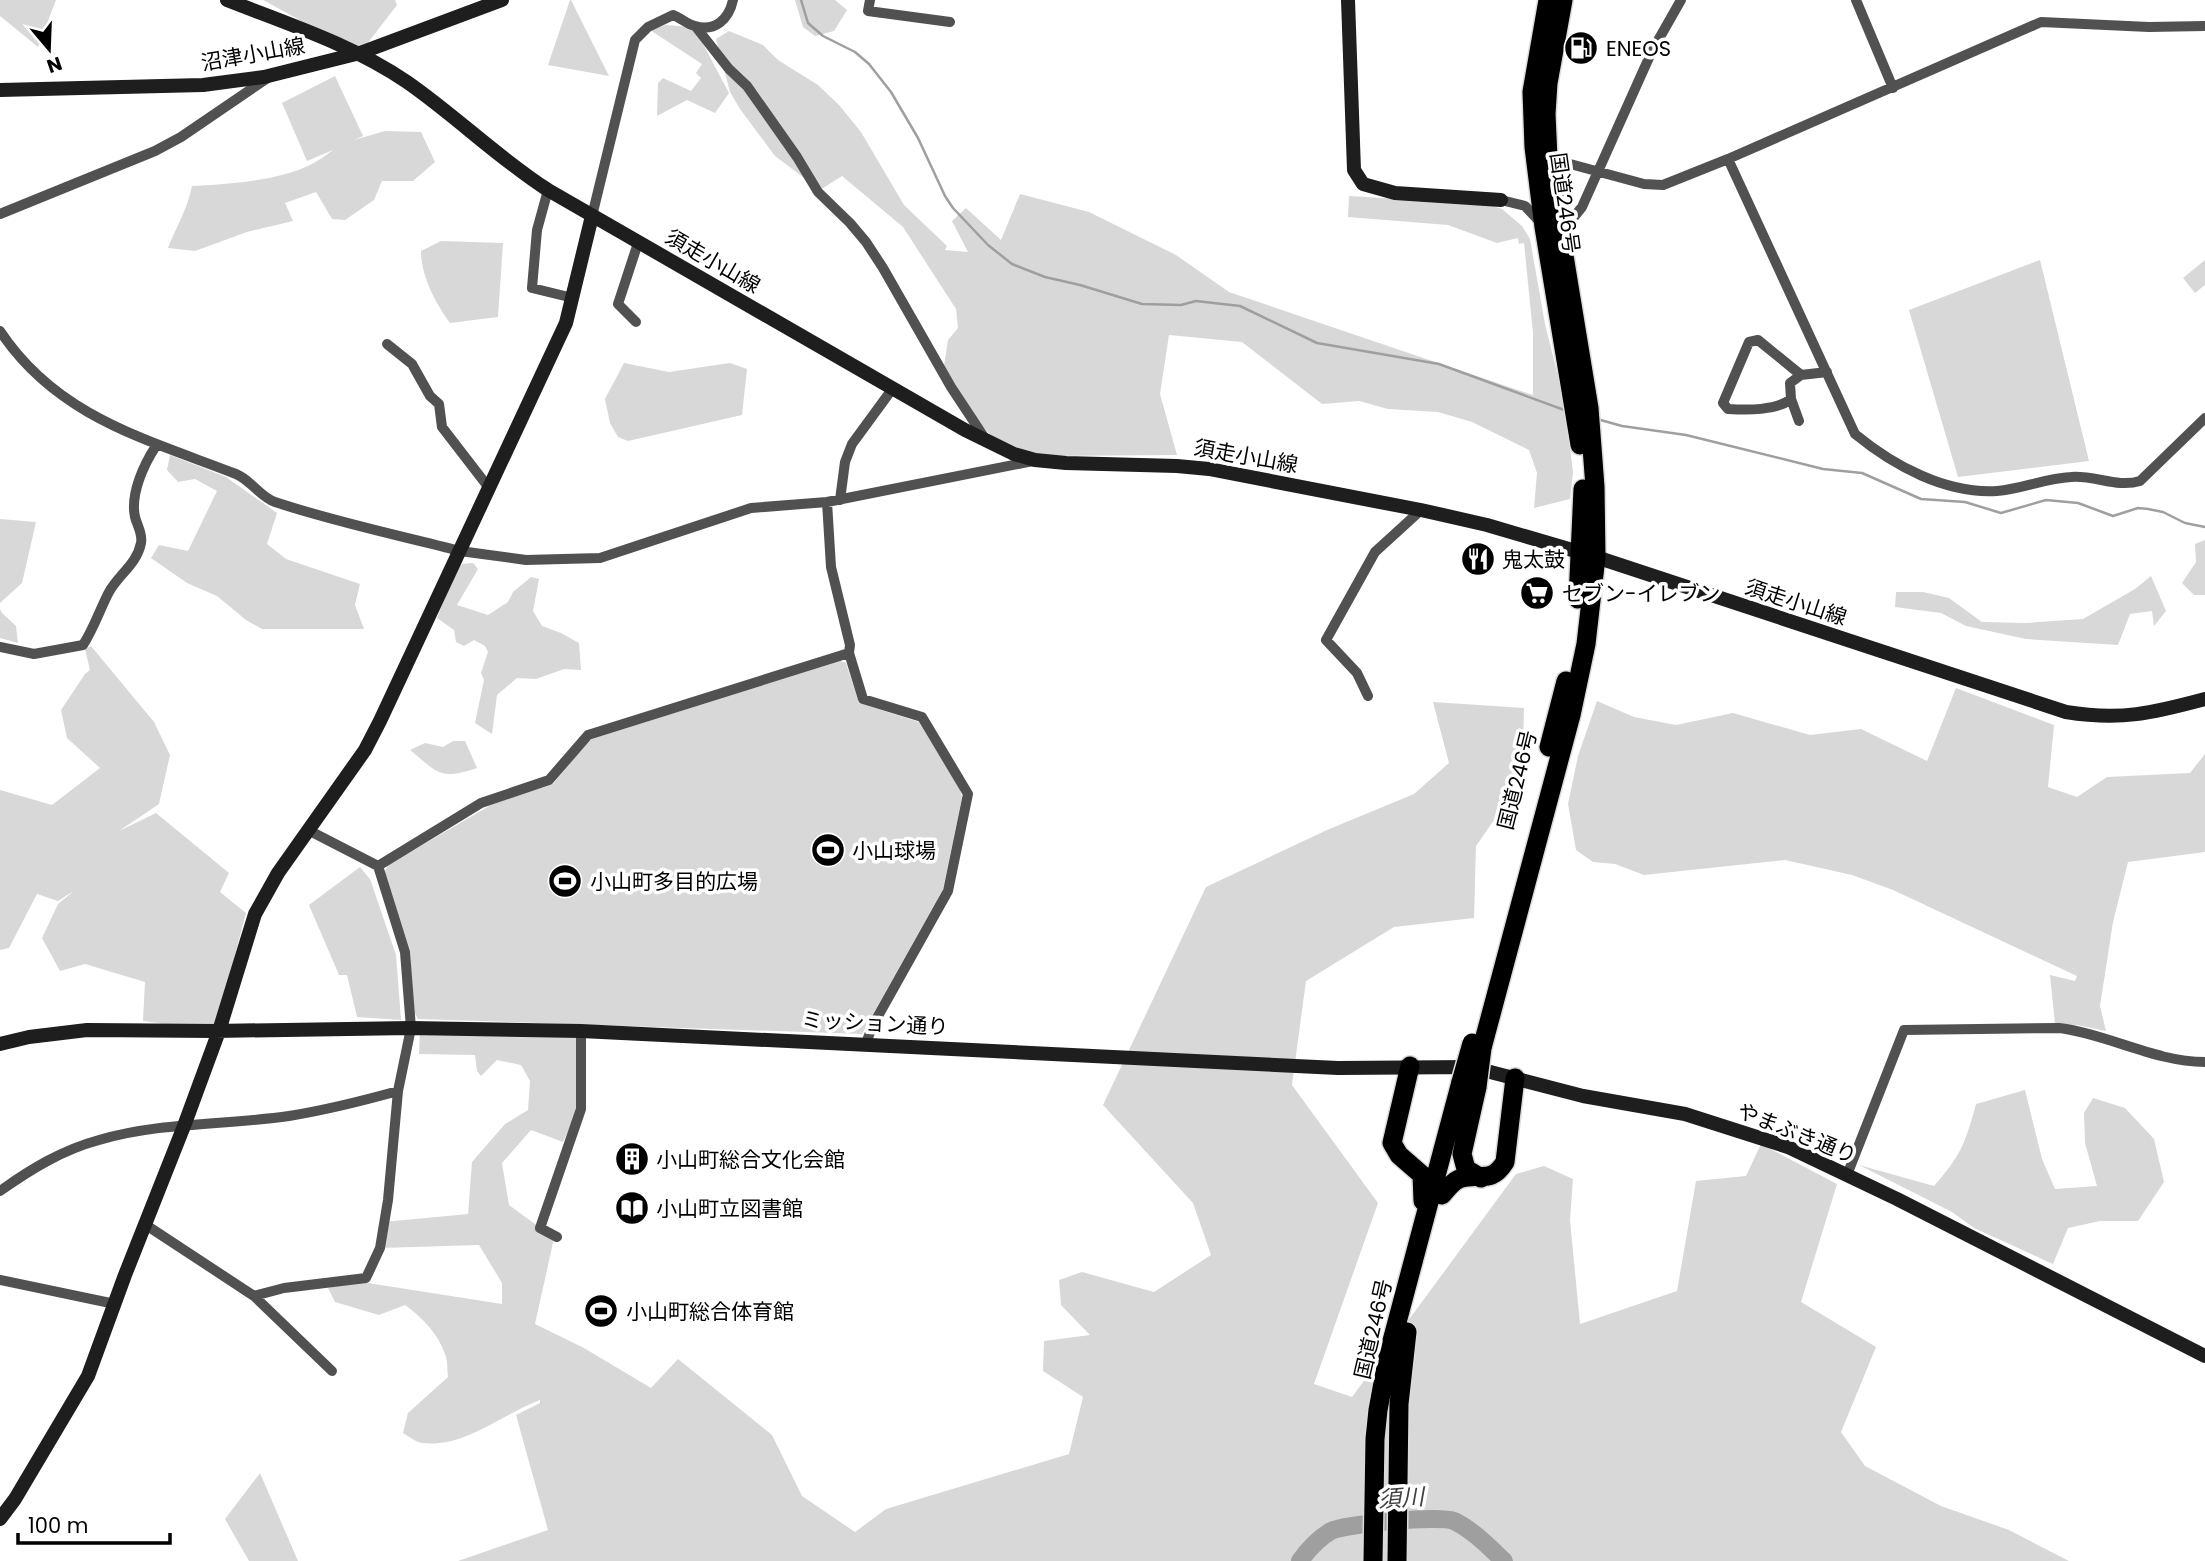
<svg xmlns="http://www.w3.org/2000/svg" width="2205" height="1561" viewBox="0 0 2205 1561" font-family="Poppins,'Noto Sans JP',sans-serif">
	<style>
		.green { fill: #d8d8d8 }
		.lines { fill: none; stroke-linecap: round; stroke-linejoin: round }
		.stream { stroke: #9f9f9f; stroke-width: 2.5 }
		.river { stroke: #9f9f9f; stroke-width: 18 }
		.highway-casing { stroke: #dbdbdb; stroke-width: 22 }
		.street { stroke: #515151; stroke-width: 10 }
		.secondary { stroke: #1e1e1e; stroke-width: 14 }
		.highway { stroke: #000; stroke-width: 19 }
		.highway-bridge-casing { stroke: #dbdbdb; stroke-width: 22; stroke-linecap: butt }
		.highway-bridge { stroke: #000; stroke-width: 19 }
		.labels { text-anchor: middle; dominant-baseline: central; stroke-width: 7; stroke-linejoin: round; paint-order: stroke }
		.poi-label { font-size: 21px; fill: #000; stroke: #fff; text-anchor: start }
		.street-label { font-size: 21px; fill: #000; stroke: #fff }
		.water-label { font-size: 23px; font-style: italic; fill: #404040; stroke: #fff }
	</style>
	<rect width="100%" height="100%" fill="#fff"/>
	<!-- green -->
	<path class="green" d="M0,0H56L38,47L0,16Z
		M263,0H395L397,5L360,53Z
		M570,0H571L609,76L548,65Z
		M795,0H835L847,10L834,31L815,36L803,27Z
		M666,25L690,27L702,42L729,93L715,113L687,100L657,116L658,83L663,78L691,91L701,78L696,73L702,64L650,30Z
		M729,31L763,45L778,60L818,85L839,105L861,132L904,205L947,246L945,250L968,252L952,221L966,208L1001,240L1020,194L1089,212L1176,255L1229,292L1533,395V333L1524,243L1519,244L1518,238L1497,243L1448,225L1348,217L1349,196L1486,204L1502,209L1522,226L1530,239L1545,324L1564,401L1573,472L1570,499L1534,508L1537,473L1529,450L1472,422L1438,412L1388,409L1359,401L1322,404L1242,342L1169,335L1160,394L1177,455L1036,456L990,435L971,411L944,366L948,340L958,328L956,309L903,227L842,176L820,190L775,156L740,109L730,92L716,39Z
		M335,76L363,136L354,140L385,131L421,132L435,162L413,181H382L374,200L345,220L332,219L316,192L285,203L293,221L247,232L195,251L168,248C176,227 188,208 192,186C227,184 278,181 310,165C318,161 326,155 333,150L307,161L282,103Z
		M441,241L503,243L498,317L450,323C435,302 421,276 421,251Z
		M2040,260L2089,461L1958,477L1909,310Z
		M2205,260V285L2195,293L2183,278Z
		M624,363L669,372L730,363L747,369L742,415L628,441L618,437L610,423L605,399Z
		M170,455L226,477L277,513L267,544L286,559L360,584L355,605L364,629H262L246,620L217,596L187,583L151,558L159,545L188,551L217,491L195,479L178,482L167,470Z
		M0,519L36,522L22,583L0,603Z
		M2205,540V595H2194L2182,583L2196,562L2195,544Z
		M473,563L478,569L457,605L488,615L508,602L513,592L531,577L539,579L533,611L542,626L561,633L579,643L581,670L564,669L536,679L517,678L497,695L492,734L475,723L484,680L481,673L488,652L485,646L474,640L464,646L456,642L454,630L437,618L456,570L462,564Z
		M2151,576L2166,611L2154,626L2152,611L2130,614L2118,645L2026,639L1966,626L1941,613L1895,607L1896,592H1923L1949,598L1982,622L2026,623L2083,619L2135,589Z
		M0,609L2,613L16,626L18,643L0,638Z
		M91,646L154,722L170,755L159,804L119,831L156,813L229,873L220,892L246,913L215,1031L143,1021L145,982L85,964L60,971L42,938L58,904L74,891L58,901L37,894L9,948L0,950V790L52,805L100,768L67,738L61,710L85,674L90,670L85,649Z
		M840,661L846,663L859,703L919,722L960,790L962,797L943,889L862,1034L418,1019L413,1010L410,950L384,873L388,865L491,805L553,784L589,740Z
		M1956,688L2054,725L2048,787L2077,797L2107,777L2190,773L2205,754V852L2128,862L2113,922L2100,1006L2106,1031L2077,1025L2055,1024L2050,975L2075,981L2077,976L1893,890L1852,875L1785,860L1644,875L1615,864L1593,862L1576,850L1568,804L1578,756L1597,701L1634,717L1676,725L1733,713L1810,735L1861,729L1927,761Z
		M1433,702L1524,708L1523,750L1506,803L1476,846L1474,918L1394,927L1306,981L1292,1085L1378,1203L1314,1384L1352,1397L1516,1174L1544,1166L1573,1179L1570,1220L1580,1324L1677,1291L1696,1181L1746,1176L1761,1144L1837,1184L1801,1302L1876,1347L1841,1432L1865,1466L1941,1506L2009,1530L2069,1561H458L548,1530L516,1415L540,1403V1400C502,1414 465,1448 422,1443C416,1442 408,1436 403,1433L408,1413L448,1377C447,1370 448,1361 445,1354C438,1334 422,1317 405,1305L379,1315L335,1302L328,1288L355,1281L502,1304V1283L479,1245L380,1248L384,1222L468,1214L472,1162L505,1124L528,1110L530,1081L521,1065L497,1060L481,1076L477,1071L475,1055L419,1054L420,1031L581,1035L586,1094L563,1142L531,1130L502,1163L509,1205L554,1238L535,1324L584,1348L651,1388L678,1359L772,1435L802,1496L855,1532L886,1509L1069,1454L1083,1397L1043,1371L1044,1341L1090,1335L1061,1305L1059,1280L1082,1272L1154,1292L1211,1255L1193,1203L1103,1105L1206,887L1327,830L1414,794L1449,763Z
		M453,741H465L477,768C440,780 439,774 410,750L425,743L443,747Z
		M360,867L370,879L396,955L401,1020L357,1017L347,975H339L309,905Z
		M2025,1090L2042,1159L2055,1189L2097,1186L2085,1143L2084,1113L2093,1098L2125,1108L2154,1139L2164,1182L2138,1221H2100L2068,1228L2053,1264L1974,1228L1952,1212L1859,1165L1934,1186C1961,1155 1965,1144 1976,1104Z
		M260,1473L298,1561H249L225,1519Z"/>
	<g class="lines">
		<!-- stream -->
		<path class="stream" d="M801,0L808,23L823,36L855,52L869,64L891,92L918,138L945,196L953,208L988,245L1012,264L1045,277L1080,285L1142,304L1181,305L1196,301L1240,306L1317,343L1439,364L1567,411
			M1597,419L1622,426L1686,435L1823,469L1862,473L1921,499L1965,502L2001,513L2046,500L2078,503L2113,516L2138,508L2148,509L2163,512L2185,523L2205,527"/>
		<!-- river -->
		<path class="river" d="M1300,1561C1307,1551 1319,1538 1331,1531C1345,1524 1440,1515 1454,1521C1473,1530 1489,1547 1504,1561"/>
		<!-- highway casing -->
		<g class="highway-casing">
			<path id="highway" d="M1548,0L1532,92L1534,147L1544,227L1580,445
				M1578,599L1583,489
				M1549,747L1566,681
				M1482,1048L1571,715L1586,644L1596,557L1595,487L1589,408L1548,158L1546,114L1548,83L1563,0
				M1410,1066L1392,1143L1399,1155L1422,1175L1423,1201
				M1477,1087L1462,1154L1466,1169L1481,1178
				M1442,1195C1447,1189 1452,1182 1459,1179C1479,1171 1490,1186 1505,1162L1515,1078
				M1373,1561L1375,1439L1378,1410L1388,1356L1461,1082
				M1397,1561L1399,1404L1407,1332"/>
		</g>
		<!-- street -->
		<path class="street" d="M870,0L868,11L950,22
			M1856,0L1893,88
			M696,27L729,69L747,86L797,157L818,192L850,223L866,242L883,268L951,387L986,440
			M1548,158L1644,184L1663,185L1728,159L2041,22L2149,27L2205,26
			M1728,159L1855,434C1894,466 1946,494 1997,491C2022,489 2046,478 2071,477C2095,475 2117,488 2140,481L2205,418
			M548,190L537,230L532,288L573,298
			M1501,200L1525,206L1540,222
			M0,214L155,151L181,137L269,77
			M592,216L635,40L648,27L673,15C681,18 687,24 695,26C715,32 729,19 733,0
			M1561,233L1582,207L1652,51L1681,0
			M636,322L618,304L638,243
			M0,331C57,417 146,439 236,474C251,480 260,497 275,502C335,522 398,535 460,551L526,560L600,558L751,508L827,502L1033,461
			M387,344L412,364L430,396L439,404L442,427L489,488
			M1801,375L1758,340L1749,342L1723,403L1728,409C1747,410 1776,411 1791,399L1790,383L1801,375L1827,372
			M1791,399L1799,421
			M840,500L845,462L852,444L893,388
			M827,502L831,567L850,645L849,653L863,699L922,717L968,794L948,891L873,1025L866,1043
			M0,647L34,654L83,645C94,628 100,609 109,592C119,574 137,564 141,543C143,534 137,525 135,517C130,494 144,464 156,446
			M1368,696L1357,673L1326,640L1375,552L1421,510
			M378,866L481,803L549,780L588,735L849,653
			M1847,1175L1904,1030L2059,1028C2108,1034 2155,1062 2205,1062
			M0,1191C31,1169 62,1150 99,1140C160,1122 227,1125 289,1116C326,1110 362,1101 398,1091
			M146,1225L254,1296L332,1371
			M557,1237L540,1228L581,1109V1031
			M0,1280L115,1304
			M254,1296L284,1288L366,1278L380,1248L388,1200L398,1091L411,1028L405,952L378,866L308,830"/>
		<!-- secondary -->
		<path class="secondary" d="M227,0C288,24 353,45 407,82C456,116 498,158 548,190L965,430L1014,454L1035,460L1066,463L1177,466L1209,469L1421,510L1487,525L1596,557L2066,712C2121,721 2153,713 2205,699
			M1348,0L1354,170L1363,184L1395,193L1501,200
			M0,90L203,85L264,77L360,53L502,0
			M0,1044L29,1037L87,1030L215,1031L411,1028L581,1031L1338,1068L1471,1067L1583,1096L1685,1114L1788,1147L1897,1199L2205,1356
			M0,1519L15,1499L88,1376L125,1275L184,1126L219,1031L255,914L278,873L365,750L380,721L566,323L592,216"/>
		<!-- highway -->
		<use href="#highway" class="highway"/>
		<!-- highway-bridge casing -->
		<g class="highway-bridge-casing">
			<path id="highway-bridge" d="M1461,1082L1472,1043
				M1477,1087L1482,1048"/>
		</g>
		<!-- highway-bridge -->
		<use href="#highway-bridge" class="highway-bridge"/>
	</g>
	<!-- icons -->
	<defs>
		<g id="fuel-disc" transform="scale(1.75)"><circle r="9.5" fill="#000" stroke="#fff"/><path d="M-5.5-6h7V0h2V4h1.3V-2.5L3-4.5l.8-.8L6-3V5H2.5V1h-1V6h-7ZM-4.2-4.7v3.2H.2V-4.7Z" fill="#fff"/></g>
		<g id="restaurant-disc" transform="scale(1.75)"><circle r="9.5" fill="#000" stroke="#fff"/><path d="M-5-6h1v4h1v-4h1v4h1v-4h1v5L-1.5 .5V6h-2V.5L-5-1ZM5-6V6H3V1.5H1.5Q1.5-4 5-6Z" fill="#fff"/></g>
		<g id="supermarket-disc" transform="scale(1.75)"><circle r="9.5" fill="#000" stroke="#fff"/><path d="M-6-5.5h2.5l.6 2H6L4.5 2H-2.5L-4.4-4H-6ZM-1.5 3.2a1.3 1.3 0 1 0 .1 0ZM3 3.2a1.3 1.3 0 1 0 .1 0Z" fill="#fff"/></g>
		<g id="stadium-disc" transform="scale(1.75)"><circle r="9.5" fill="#000" stroke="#fff"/><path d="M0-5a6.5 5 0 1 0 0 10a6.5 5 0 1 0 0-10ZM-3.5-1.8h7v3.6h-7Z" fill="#fff"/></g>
		<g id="building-disc" transform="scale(1.75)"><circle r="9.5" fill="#000" stroke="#fff"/><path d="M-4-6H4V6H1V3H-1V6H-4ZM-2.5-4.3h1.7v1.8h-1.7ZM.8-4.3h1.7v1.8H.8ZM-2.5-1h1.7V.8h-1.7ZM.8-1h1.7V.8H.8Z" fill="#fff"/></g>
		<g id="library-disc" transform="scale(1.75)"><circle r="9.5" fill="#000" stroke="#fff"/><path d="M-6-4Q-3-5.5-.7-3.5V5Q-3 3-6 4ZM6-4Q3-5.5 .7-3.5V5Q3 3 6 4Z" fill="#fff"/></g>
	</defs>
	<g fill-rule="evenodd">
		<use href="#fuel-disc" x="1581" y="48"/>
		<use href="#restaurant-disc" x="1478" y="559"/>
		<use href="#supermarket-disc" x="1537" y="593"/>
		<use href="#stadium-disc" x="828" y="850"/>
		<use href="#stadium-disc" x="565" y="881"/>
		<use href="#building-disc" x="632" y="1159"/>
		<use href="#library-disc" x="632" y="1208"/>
		<use href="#stadium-disc" x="601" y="1311"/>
	</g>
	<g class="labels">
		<!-- poi labels -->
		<g class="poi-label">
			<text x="1606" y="48">ENEOS</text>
			<text x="1502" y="559">鬼太鼓</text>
			<text x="1562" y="593">セブン-イレブン</text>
			<text x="852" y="850">小山球場</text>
			<text x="590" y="881">小山町多目的広場</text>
			<text x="656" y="1159">小山町総合文化会館</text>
			<text x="656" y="1208">小山町立図書館</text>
			<text x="626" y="1311">小山町総合体育館</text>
		</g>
		<!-- street labels -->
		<g class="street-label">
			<text transform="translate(253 54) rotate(-10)">沼津小山線</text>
			<text transform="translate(1565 203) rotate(82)">国道246号</text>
			<text transform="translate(713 261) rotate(30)">須走小山線</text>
			<text transform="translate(1246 456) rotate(10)">須走小山線</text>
			<text transform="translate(1796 602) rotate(18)">須走小山線</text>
			<text transform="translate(1517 780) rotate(-76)">国道246号</text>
			<text transform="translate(875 1023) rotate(3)">ミッション通り</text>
			<text transform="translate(1797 1133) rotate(22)">やまぶき通り</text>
			<text transform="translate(1373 1329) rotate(-77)">国道246号</text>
		</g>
		<!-- water labels -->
		<g class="water-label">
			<text transform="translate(1401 1498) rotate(-4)">須川</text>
		</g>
	</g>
	<!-- north arrow -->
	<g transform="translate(49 49) rotate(161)" stroke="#ffffff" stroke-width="5" paint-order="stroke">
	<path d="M0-5L12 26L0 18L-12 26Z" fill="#000000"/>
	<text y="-10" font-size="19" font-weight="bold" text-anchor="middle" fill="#000000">N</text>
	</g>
	<!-- scale -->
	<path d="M18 1533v10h152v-10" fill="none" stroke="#000000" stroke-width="3.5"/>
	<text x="28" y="1533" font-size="21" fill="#000000" stroke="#ffffff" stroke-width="5" paint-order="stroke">100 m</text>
</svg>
